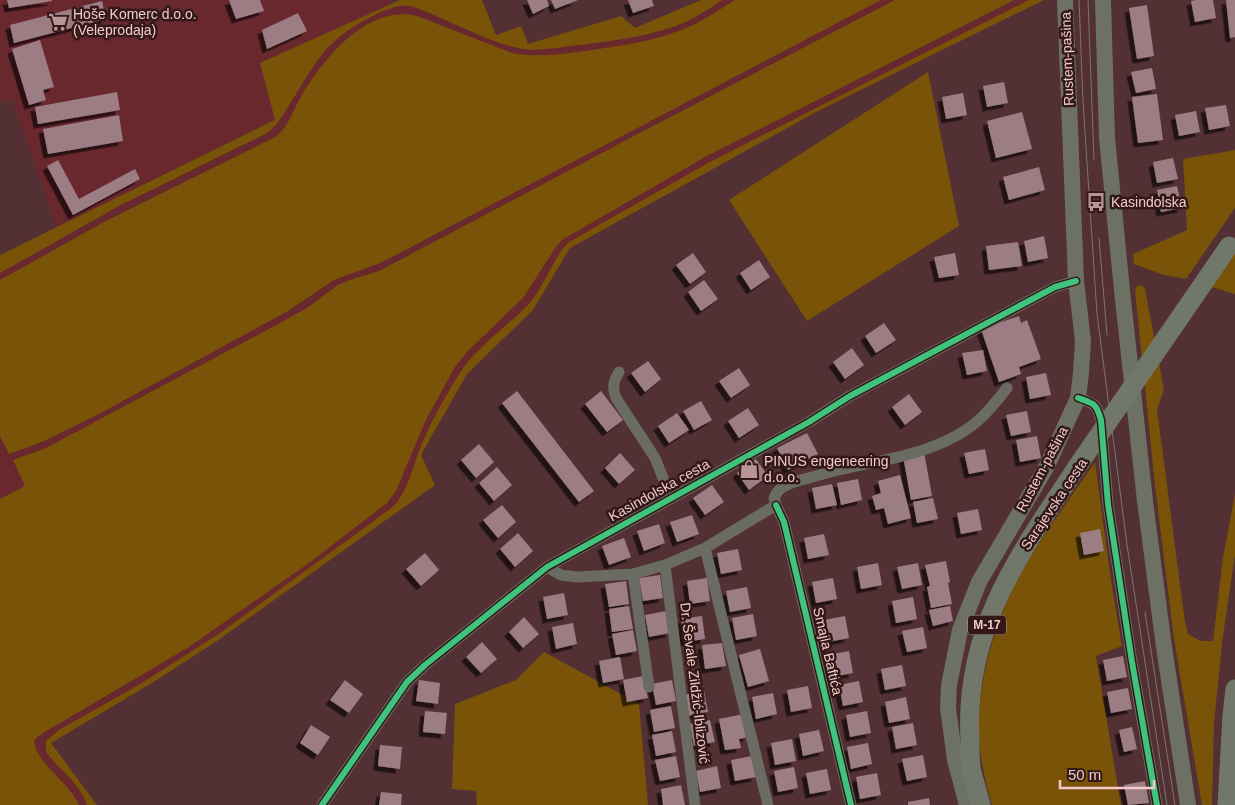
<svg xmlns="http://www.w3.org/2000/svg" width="1235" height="805" viewBox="0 0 1235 805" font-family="Arial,sans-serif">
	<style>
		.built { fill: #68282d }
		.green { fill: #795307 }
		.building { fill: #9d7d84; filter: url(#shadow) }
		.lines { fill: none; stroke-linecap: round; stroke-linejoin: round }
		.minor { stroke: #6a6b62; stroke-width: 11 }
		.secondary { stroke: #6c7163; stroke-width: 16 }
		.primary { stroke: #71786a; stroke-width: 19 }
		.tram { stroke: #7c7770; stroke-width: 1 }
		.primary-bridge { stroke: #71786a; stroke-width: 19 }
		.cycleway-casing { stroke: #331818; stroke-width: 9 }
		.cycleway { stroke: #40c37c; stroke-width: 6 }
		.labels { text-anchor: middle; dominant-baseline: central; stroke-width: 5; stroke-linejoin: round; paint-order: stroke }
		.shield { fill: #331818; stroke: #b89595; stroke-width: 1 }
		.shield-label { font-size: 12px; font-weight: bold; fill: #f1cbca }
		.poi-label { font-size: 14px; fill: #f1cbca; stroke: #331818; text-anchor: start }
		.street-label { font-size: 14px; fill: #f1cbca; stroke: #331818 }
	</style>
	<defs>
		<filter id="shadow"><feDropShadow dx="-4.5" dy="4.5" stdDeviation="0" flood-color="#0009"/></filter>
	</defs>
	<rect width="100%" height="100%" fill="#523033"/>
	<!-- built -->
	<path class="built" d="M0,0H389L391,4L400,0H482L496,35L521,26L528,44L621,16L635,28L701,0H1044L818,111L570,248L533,310L467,374L421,455L435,485L217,641L152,683L51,743L97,805H0V255L56,227L12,100L0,102Z"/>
	<!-- green -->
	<path class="green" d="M400,0H482L496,35L521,26L528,44L621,16L635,28L701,0H722C712,7 701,14 690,20C653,37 611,41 571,46C554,48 535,52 518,48C481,40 447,18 411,6C396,5 385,10 371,17C328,38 317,60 293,99C285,111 279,124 267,133L119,206L0,273V255L275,120L260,63Z
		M735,0H881L392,257L380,263L334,280L288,311L97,415L42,442L9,454L0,436V280L104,222L275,137C289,128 293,109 302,95C324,58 368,4 417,16L512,53C536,58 561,54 585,51C620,46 656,41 689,27C705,20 720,9 735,0Z
		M895,0H1014L705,157L562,240L556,247L523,298L468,351L455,367L425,422L396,491L387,503L309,563L189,647L38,736L34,741C36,763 69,782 79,805H0V499L25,486L13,460L46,448L280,323L307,308L338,285L350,280L379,271L630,138Z
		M1029,0H1044L818,111L570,248L533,310L467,374L421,455L435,485L217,641L152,683L51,743L97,805H87C80,783 59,770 46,752V741L59,730L142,683L220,633L394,506C408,489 412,470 419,451C429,425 443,400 458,376C476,345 509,327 532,300C546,282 553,258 569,242L708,163Z
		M928,72L959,226L807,321L729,200Z
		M1235,150V208L1186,279L1164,275L1134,264L1133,254L1187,230L1183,159Z
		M1235,254V294L1212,287Z
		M1138,285L1143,286L1145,289L1164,390L1157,409L1185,622L1188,634L1201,641H1213L1223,558L1235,494V555L1222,643L1214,723L1212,805H1202L1174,639L1155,486L1135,290Z
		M1095,462L1111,580L1122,646L1096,656L1121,805H992C987,787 982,768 980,749C974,692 993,624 1021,573C1042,535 1070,499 1095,462Z
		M544,652L639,704L648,805H477L476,791L452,789L455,704L516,680Z"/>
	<!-- building -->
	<path class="building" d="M7,0H52V1L9,8Z
		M229,0H260L264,11L236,19Z
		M527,0H547L549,6L533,14Z
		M551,0H578L555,9Z
		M628,0H652L654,6L633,13Z
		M1196,0H1213L1216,18L1195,22L1191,1Z
		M1226,0H1235V37L1230,38Z
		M102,1L106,19L14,43L10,25Z
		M1147,5L1154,56L1137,59L1129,8Z
		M298,13L307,31L267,49L262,30Z
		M40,40L54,87L43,90L46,100L29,105L12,49Z
		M1152,68L1156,89L1136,93L1131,72Z
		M1004,82L1008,103L987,107L983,86Z
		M117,92L120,110L38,124L35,107Z
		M963,93L967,115L946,119L942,97Z
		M1157,94L1163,140L1138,143L1132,97Z
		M1226,105L1230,126L1209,130L1205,108Z
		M1196,111L1200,132L1179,136L1175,115Z
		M1022,112L1032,149L996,158L987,121Z
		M119,115L123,141L48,154L43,129Z
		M1173,158L1178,179L1157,183L1153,162Z
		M58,160L79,199L135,169L140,179L73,215L47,166Z
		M1039,167L1045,190L1009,200L1003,177Z
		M1177,186L1182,208L1161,212L1157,190Z
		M1044,236L1048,258L1028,262L1024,241Z
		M1018,242L1022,266L989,270L986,246Z
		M693,253L706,272L690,284L676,265Z
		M955,253L959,275L939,278L934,257Z
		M759,260L770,277L751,290L740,273Z
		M704,280L718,299L701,311L688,292Z
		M1019,316L1021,323L1027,320L1041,359L1019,367L1021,374L999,382L981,329Z
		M884,323L896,340L876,353L865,336Z
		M852,348L864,365L845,379L833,362Z
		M983,350L987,371L967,375L962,353Z
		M648,361L661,379L645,392L631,373Z
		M739,368L750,385L731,398L719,381Z
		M1046,373L1051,395L1030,399L1026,377Z
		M517,391L594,491L579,502L502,403Z
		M601,391L623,420L607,432L585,404Z
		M909,394L922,412L905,425L892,407Z
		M701,401L712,420L694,430L683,411Z
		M748,408L759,425L739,438L728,421Z
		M1027,411L1031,432L1011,436L1006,415Z
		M677,413L689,430L669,443L658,426Z
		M807,433L818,454L788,470L777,448Z
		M1037,436L1041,458L1020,462L1016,440Z
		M479,444L494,462L476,478L461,460Z
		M985,449L989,470L969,474L964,453Z
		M924,452L928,474L907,478L903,456Z
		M620,453L635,470L619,484L605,468Z
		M756,459L768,476L749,490L737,473Z
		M497,467L512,485L494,501L479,483Z
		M928,474L932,496L911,500L907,478Z
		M900,475L911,518L888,524L884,508L876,510L872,496L881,493L878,481Z
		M858,479L862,500L841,505L837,483Z
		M832,484L837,505L816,509L812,488Z
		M712,485L724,502L705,515L693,498Z
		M933,498L938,519L917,523L913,502Z
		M502,505L516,522L498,538L483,520Z
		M978,509L982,530L961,534L957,513Z
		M692,515L699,534L677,542L670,522Z
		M659,524L665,543L644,551L637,531Z
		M1100,529L1104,551L1084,555L1080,533Z
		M518,533L533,551L515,567L500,549Z
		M824,534L829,555L808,559L804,538Z
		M624,538L631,557L609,565L602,546Z
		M738,549L742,570L721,574L717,553Z
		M425,553L439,570L421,586L406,569Z
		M946,561L950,582L948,583L952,604L931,608L927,587L930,586L925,565Z
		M878,563L882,585L861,589L857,567Z
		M918,563L922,585L902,589L897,567Z
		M660,575L663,598L643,601L639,578Z
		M707,578L710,601L690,604L687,581Z
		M833,578L837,599L816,603L812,582Z
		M626,581L629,604L609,607L605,584Z
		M747,587L751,608L730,612L726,591Z
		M564,593L568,615L547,619L543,597Z
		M913,597L917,619L896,623L892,601Z
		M629,606L633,629L612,632L609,609Z
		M950,606L953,621L933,626L929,610Z
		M666,611L670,633L649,637L645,615Z
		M753,614L757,636L736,640L732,618Z
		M702,616L705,639L684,642L681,619Z
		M845,616L849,638L828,642L824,620Z
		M524,617L539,634L523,648L509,632Z
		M573,623L577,644L556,649L552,627Z
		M923,627L927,648L907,652L902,631Z
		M633,630L637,651L616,655L612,634Z
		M482,642L497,659L481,673L466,657Z
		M722,643L726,666L705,669L702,645Z
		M760,649L769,681L748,687L739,655Z
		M849,651L853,673L832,677L828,655Z
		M1123,656L1127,677L1107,681L1103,660Z
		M620,657L624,679L603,683L599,661Z
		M902,665L906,686L885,690L881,669Z
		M643,676L648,698L627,702L623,680Z
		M345,680L363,694L349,713L330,700Z
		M419,680L440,683L438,704L416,701Z
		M672,680L676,701L656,705L652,684Z
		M859,681L863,702L843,706L839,685Z
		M808,686L812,708L791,712L787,690Z
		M1128,688L1132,709L1111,713L1107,692Z
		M704,691L708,712L687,716L683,695Z
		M773,693L777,714L756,719L752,697Z
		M906,697L910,719L889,723L885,702Z
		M671,706L675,728L654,732L650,710Z
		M425,711L447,713L445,734L423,732Z
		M867,711L871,733L850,737L846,715Z
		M744,714L748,737L739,739L741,748L725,750L719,719Z
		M710,720L715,742L694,746L690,724Z
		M913,723L917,745L896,749L892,727Z
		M311,725L330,737L318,755L300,743Z
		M1132,727L1137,749L1124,752L1119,730Z
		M819,730L824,751L803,756L799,734Z
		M672,731L676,752L656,756L652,735Z
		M792,739L796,761L775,765L771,743Z
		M868,743L872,764L851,769L847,747Z
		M380,745L402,747L400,769L378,766Z
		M923,755L927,777L907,781L902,759Z
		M676,756L680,777L660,781L655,760Z
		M752,756L756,777L735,781L731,760Z
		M717,766L721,788L700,792L696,771Z
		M794,767L798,788L778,792L774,771Z
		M827,769L831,790L810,794L806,773Z
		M877,773L881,795L860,799L856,777Z
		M1145,781L1149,803L1128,805L1124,785Z
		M681,785L685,805H663L661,789Z
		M381,792L402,794L401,805H379Z
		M929,798L930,805H908V802Z"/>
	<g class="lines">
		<!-- minor -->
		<path class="minor" d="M619,372C613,382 612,388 616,398L655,458L671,498
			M1078,398C1095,404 1096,403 1101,420L1108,504L1132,662L1157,805
			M776,505L784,522L851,805
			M705,548L768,805
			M665,565L695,805
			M547,567L561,575L577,577L633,574L665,565L705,548L776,505L774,498C776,493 778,490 783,487C792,481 806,479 816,476C859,463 907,460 948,440C976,427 989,411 1007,388
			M633,574L649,687
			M322,805L407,682L425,665L547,567L809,422L850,396L1055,287L1076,281"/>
		<!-- secondary -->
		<path class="secondary" d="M1103,0L1107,138L1123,300L1145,501L1164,647L1188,805
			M967,805L955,760L948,708L949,685L960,630L979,582L1047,466L1062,433L1078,398L1081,373L1083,341L1076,281L1065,0"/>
		<!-- primary -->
		<path class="primary" d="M981,805C978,793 974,780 971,768C970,758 970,748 970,738C964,629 1020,553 1077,467
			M1227,805L1232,715L1235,689"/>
		<!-- tram -->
		<path class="tram" d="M1079,0L1083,102L1097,314L1127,545L1167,805
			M1088,0L1094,160
			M1099,238L1107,335
			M1145,612L1175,805"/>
		<!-- primary-bridge -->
		<path class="primary-bridge" d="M1077,467L1229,246"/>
		<!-- cycleway casing -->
		<g class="cycleway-casing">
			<path id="cycleway" d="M1078,398C1095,404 1096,403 1101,420L1108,504L1132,662L1157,805
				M776,505L784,522L851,805
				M322,805L407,682L425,665L547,567L809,422L850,396L1055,287L1076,281"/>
		</g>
		<!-- cycleway -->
		<use href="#cycleway" class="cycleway"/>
	</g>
	<!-- icons -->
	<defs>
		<g id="supermarket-bare" transform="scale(1.5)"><path d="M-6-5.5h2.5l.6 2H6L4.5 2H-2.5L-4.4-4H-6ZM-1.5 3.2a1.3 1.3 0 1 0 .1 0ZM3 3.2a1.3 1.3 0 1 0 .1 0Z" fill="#b99595" stroke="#331818" stroke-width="2.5" paint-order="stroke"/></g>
		<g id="bus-bare" transform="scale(1.5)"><path d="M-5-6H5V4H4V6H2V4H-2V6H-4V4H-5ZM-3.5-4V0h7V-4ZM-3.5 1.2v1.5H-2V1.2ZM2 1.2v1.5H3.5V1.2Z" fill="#b99595" stroke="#331818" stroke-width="2.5" paint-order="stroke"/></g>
		<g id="shop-bare" transform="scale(1.5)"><path d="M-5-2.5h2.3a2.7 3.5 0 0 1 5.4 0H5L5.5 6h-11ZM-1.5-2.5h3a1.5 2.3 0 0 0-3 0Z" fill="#b99595" stroke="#331818" stroke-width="2.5" paint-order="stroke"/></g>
	</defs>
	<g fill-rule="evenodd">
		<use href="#supermarket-bare" x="58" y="22"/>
		<use href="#bus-bare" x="1096" y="202"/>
		<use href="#shop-bare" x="749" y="469"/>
	</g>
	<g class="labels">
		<!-- shield labels -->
		<rect class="shield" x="968" y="615.5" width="38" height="19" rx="4"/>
		<g class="shield-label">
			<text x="987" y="625">M-17</text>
		</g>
		<!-- poi labels -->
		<g class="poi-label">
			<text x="73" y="14">Hoše Komerc d.o.o.<tspan x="73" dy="16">(Veleprodaja)</tspan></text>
			<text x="1111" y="202">Kasindolska</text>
			<text x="764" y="461">PINUS engeneering<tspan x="764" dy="16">d.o.o.</tspan></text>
		</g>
		<!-- street labels -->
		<g class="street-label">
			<text transform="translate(1067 59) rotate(-92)">Rustem-pašina</text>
			<text transform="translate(1042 469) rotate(-62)">Rustem-pašina</text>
			<text transform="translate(659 490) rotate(-29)">Kasindolska cesta</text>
			<text transform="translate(1054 504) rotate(-56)">Sarajevska cesta</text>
			<text transform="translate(828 651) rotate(77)">Smajla Baftića</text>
			<text transform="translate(695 683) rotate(83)">Dr. Ševale Zildžić-Iblizović</text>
		</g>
	</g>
	<!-- scale -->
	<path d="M1060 780v8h94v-8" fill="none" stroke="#f1cbca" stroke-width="2.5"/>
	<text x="1068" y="780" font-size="15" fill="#f1cbca" stroke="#331818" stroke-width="4" paint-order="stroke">50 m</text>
</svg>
